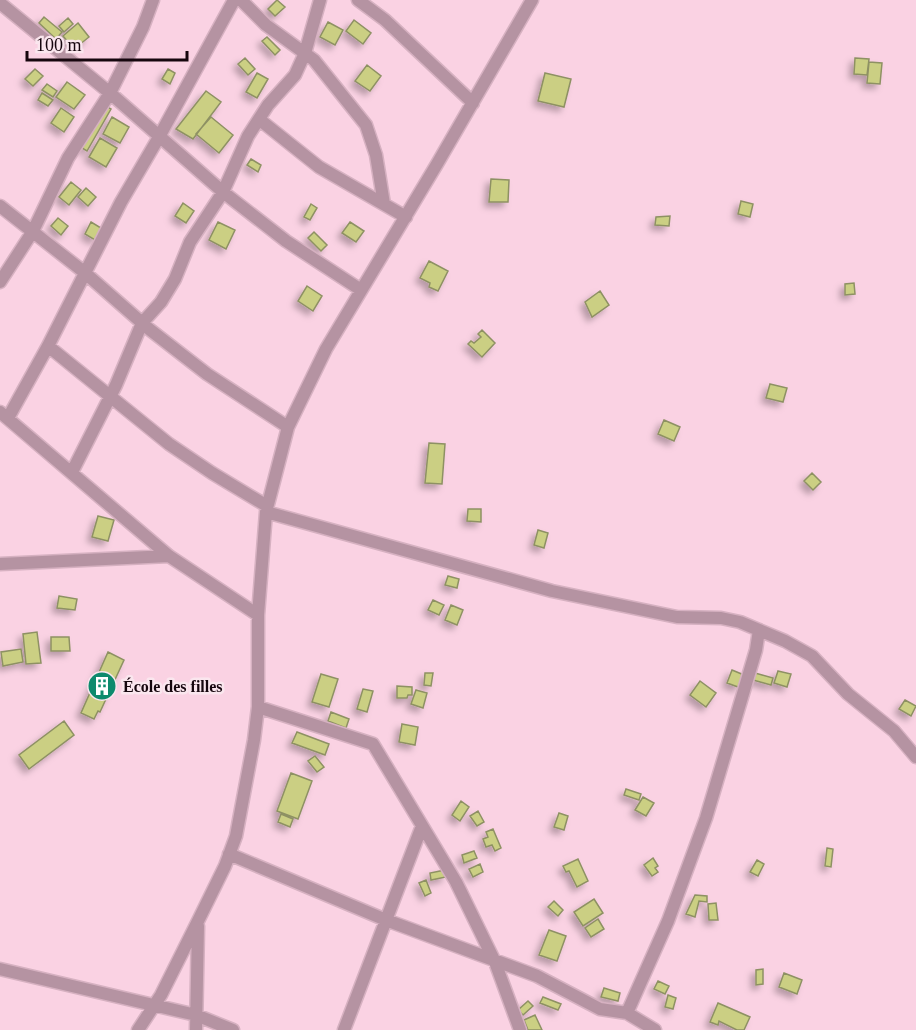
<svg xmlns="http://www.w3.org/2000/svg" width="916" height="1030" viewBox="0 0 916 1030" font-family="'Times New Roman',serif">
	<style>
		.building { fill: #cbcf83; stroke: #8e9164; stroke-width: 1.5; filter: url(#shadow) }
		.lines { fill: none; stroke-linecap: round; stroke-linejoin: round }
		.minor-casing { stroke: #d6b1c1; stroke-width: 15 }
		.minor { stroke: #b593a2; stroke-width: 12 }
		.labels { text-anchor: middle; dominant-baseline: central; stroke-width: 5; stroke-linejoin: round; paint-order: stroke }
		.poi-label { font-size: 16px; font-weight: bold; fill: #16060e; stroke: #fae6ee; text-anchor: start }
	</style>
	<defs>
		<filter id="shadow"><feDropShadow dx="-4.5" dy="4.5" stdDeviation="3" flood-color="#0004"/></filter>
	</defs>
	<rect width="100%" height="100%" fill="#fad2e3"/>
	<!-- building -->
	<path class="building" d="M277,0L285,7L275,16L268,9Z
		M44,17L62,32L56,39L39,23Z
		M68,18L73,24L64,32L59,26Z
		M354,20L371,33L363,44L346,31Z
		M328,22L343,30L335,45L320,37Z
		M78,23L89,37L74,49L63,36Z
		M267,37L280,50L275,55L262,41Z
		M245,58L255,69L248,75L238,64Z
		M855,58L869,59L867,75L854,74Z
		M869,62L882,63L880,84L867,83Z
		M367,65L381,76L370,91L355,81Z
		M35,69L43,76L33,86L25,79Z
		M168,69L175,73L170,84L162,79Z
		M257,73L268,79L257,98L246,92Z
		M545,73L571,79L564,107L538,101Z
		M67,82L85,95L74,109L56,97Z
		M47,84L57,91L53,97L42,90Z
		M206,91L221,102L193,139L176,129Z
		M42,93L53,100L48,106L38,100Z
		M106,106L111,109L87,151L82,148Z
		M61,108L74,117L64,132L51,123Z
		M112,117L129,127L120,143L103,134Z
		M211,117L233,135L219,153L196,134Z
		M100,138L117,148L106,167L89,157Z
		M251,159L261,165L258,172L247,165Z
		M491,179L509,180L508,202H489Z
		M71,182L81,190L69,205L59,197Z
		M86,188L96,197L88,206L78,197Z
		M741,201L753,204L750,217L738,214Z
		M183,203L194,211L186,223L175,216Z
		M311,204L317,208L310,220L304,217Z
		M670,216L669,226L655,225L656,217Z
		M58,218L68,226L61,235L51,226Z
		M91,222L101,228L95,240L85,234Z
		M218,222L235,230L226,249L209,240Z
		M350,222L364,231L356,242L342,233Z
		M314,232L327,245L321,251L308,238Z
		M429,261L448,271L438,291L429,287L430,283L420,278Z
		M854,283L855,294L845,295V284Z
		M307,286L322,296L313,311L298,301Z
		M600,291L609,305L592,317L585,302Z
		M482,330L495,343L482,357L468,344L471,341L474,343L481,337L478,334Z
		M770,384L787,388L783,402L766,398Z
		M664,420L680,427L674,441L658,434Z
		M429,443L445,444L442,484L425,483Z
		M812,473L821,482L813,490L804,481Z
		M468,509H481V522L467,521Z
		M98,516L114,520L108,541L92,537Z
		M538,530L548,533L544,548L534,545Z
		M448,576L459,579L457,588L445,585Z
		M59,596L77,599L75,610L57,608Z
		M433,600L444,605L439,615L428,610Z
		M451,605L463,610L457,625L445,620Z
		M37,632L41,663L26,664L23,634Z
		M51,637H69L70,651H51Z
		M21,649L23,662L3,666L1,652Z
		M108,652L124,660L100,712L98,711L94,719L81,713Z
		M732,670L744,675L738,687L727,683Z
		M778,671L791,674L787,687L774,683Z
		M425,673H433L431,686L424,685Z
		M755,673L773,678L771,685L753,680Z
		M321,674L338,679L329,707L312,702Z
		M700,681L716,693L706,707L690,695Z
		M397,686L412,687V695H408L407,698H397Z
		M363,689L373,691L367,712L357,709Z
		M416,690L427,693L423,708L411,704Z
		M905,700L916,706L911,716L899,709Z
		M331,712L349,719L346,728L328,721Z
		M64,721L74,735L29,769L19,755Z
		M402,724L418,727L415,745L399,742Z
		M297,732L329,744L325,755L292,743Z
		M315,756L324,767L317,772L308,761Z
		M291,773L312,781L298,819L277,811Z
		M626,789L641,794L639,800L624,795Z
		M643,797L654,803L646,816L635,810Z
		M461,801L469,807L460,821L452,815Z
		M478,811L484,822L477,826L470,816Z
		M559,813L568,816L564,830L554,827Z
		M281,814L293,819L290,827L278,822Z
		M493,829L501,848L495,851L492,845L486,847L483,839L488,837L486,832Z
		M827,848L833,849L831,867L825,866Z
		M474,851L477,858L464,863L462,855Z
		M653,858L658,866L655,868L658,872L652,876L644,865Z
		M578,859L588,881L577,887L569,871L566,872L563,866Z
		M757,860L764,864L758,876L750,872Z
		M480,864L483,872L473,877L469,869Z
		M445,870L446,877L431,880L430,873Z
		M426,880L431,893L425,896L419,883Z
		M695,895L707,896V902L699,901L695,917L686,914Z
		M594,899L603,913L583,926L574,912Z
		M554,901L563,910L558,916L548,907Z
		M716,903L718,920H709L708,904Z
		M598,919L604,929L591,937L585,928Z
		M549,930L566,936L557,961L539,955Z
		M763,969V984L756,985V970Z
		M784,973L802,980L797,994L779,987Z
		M658,981L669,986L665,994L654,989Z
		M604,988L620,993L618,1001L601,997Z
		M668,995L676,998L673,1009L665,1007Z
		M543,997L561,1004L558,1010L540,1003Z
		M528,1001L533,1006L523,1015L518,1010Z
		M718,1003L750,1017L744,1030H737L719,1021L718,1025L710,1022Z
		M535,1015L542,1030H528L524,1020Z"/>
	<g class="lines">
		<!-- minor casing -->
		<g class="minor-casing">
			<path id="minor" d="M241,0L266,25L314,60L366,125L376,155L384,204
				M358,0L385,20L473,103
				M0,3L110,93L223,192L286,241L361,290
				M260,120L319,167L406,217
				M0,206L84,272L149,329L207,374L288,427
				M0,282L33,231L68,158L110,93L143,27L153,0
				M48,346L169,444L212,473L267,506
				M0,412L169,556L258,615
				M8,418L48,346L121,202L159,137L234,0
				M72,472L116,385L142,323L161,302L175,279L190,242L223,192L248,136L268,105L295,75L305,53L320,0
				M266,512L552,591L677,617L721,618L740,622L785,641L812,656L848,694L894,731L916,757
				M0,564L169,556
				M258,707L373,744L456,882L495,962L520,1030
				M229,854L386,920L537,976L600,1009L627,1013L655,1030
				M0,969L196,1015L233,1030
				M627,1013L668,921L706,818L756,650L759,630
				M138,1030L161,995L198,921L225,866L236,836L254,740L258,707V615L266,512L288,427L326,349L437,164L532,0
				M196,1030L198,926
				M344,1030L422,826"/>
		</g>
		<!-- minor -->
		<use href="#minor" class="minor"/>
	</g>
	<!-- icons -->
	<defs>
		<g id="building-disc" transform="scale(1.5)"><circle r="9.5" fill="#0d8a6d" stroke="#fae6ee"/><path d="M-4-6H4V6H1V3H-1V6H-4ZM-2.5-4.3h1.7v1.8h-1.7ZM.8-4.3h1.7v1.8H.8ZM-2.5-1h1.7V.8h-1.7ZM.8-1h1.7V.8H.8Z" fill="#fff"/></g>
	</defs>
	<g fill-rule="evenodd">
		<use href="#building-disc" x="102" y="686"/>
	</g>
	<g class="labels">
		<!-- poi labels -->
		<g class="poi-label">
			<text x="123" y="686">École des filles</text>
		</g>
	</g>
	<!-- scale -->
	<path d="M27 51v9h160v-9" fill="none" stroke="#16060e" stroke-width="3"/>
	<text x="36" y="51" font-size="18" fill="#16060e" stroke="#fae6ee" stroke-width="4.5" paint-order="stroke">100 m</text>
</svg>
